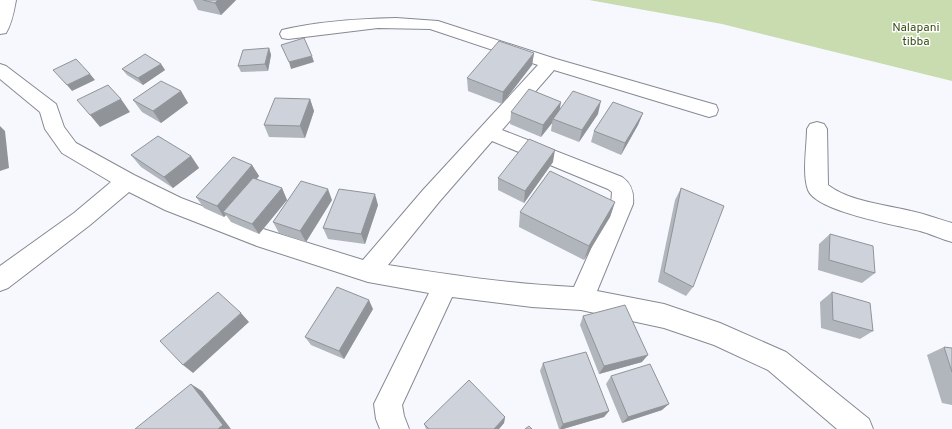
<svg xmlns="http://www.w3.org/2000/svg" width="952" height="429" viewBox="0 0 952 429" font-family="Overpass,sans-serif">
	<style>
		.green { fill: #c8dcaf }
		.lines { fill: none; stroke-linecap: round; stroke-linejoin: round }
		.minor-casing { stroke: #868a92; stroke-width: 2 }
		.minor { fill: #fff; fill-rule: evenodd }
		.wall { fill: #b1b5bc }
		.shaded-wall { fill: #909499 }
		.building { fill: #ced3db; stroke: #909499 }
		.labels { text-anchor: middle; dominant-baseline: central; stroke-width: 3; stroke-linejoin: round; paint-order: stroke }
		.far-park-label { font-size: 12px; fill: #3b5114; stroke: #fff }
	</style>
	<rect width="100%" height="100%" fill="#f6f8fe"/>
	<!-- green -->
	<path class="green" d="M589,0H952V81L722,24Z"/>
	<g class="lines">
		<!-- minor casing -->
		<g class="minor-casing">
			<path id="minor" d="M0,0H16C14,11 12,23 6,33L0,34Z
				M396,18L438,21L556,59L716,105L718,110L716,115L709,117L554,70L502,130L622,177C632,184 634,193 633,204L597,291L664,304L720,323L786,352L869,419L873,429H837L768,370L714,345L664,328L581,310L532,307L452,297L402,405L404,416L409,429H380L376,419L374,404L429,293L368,282L257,246L165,210L129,192L90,225L8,288L0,291V266L74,213L111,182L62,153L45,129L40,112L0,79V64L6,66L56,104L64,127L76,143L134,175L181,198L260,228L363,260L423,190L538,65L430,29L378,28L288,39L282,38L280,34L282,30C319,21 359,19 396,18ZM492,141L608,189L612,192L611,204L574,287C511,284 450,275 388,265L439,202Z
				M817,122L824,124L827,129L828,185C848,201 886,205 911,211C925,214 938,219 952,223V242C941,239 931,234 920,231C897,225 817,212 808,190C802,174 807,146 807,129L810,124Z"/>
		</g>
		<!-- minor -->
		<use href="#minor" class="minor"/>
	</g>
	<!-- wall -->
	<path class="wall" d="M193,0H236L221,15L198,10Z
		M269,48L271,55L268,71L241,72L238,66Z
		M534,53L532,65L502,104L468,91L467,78Z
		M161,64L165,70L143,85L127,75L122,69Z
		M181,91L188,103L161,123L142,112L133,100Z
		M310,99L314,111L305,138L269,137L264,125Z
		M561,102L559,109L598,114L579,142L551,131L552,123L541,137L510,124L511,112Z
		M643,113L638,125L621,155L591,142L594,131Z
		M131,155L191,156L199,168L173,188L141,167Z
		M553,162L524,203L498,190V178Z
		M252,165L259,176L257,179L282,188L287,200L259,234L231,222L226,215L224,217L204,208L196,197Z
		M681,188L693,287L686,296L658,282L675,200Z
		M332,200L306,242L279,233L273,222Z
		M615,202L610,217L584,260L519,227L520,212Z
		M378,205L365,244L328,239L323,228Z
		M830,234L875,273L862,283L818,270L819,244Z
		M832,292L873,331L860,339L821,328L820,302Z
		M373,309L344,359L311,345L305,337Z
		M583,316L642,362L599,374L580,325Z
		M944,347L952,348V405L942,403L927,355Z
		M543,363L609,411L604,417L563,429H559L540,371Z
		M611,376L662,410L622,423L606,384Z
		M505,417L504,423L499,429H426L424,424Z"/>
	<!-- shaded-wall -->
	<path class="shaded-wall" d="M218,0H236L221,15L215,3Z
		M269,48L271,55L268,71L265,64Z
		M534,53L532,65L502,104L503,92Z
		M312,56L314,62L291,69L289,62Z
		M161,64L165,70L143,85L138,78Z
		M90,74L95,80L72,91L67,85Z
		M181,91L188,103L161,123L153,111Z
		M121,99L130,112L100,127L90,115Z
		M310,99L314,111L305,138L300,126Z
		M601,101L598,114L579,142L582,130Z
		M561,102L559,114L553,119L552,123L541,137L543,125Z
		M643,113L638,125L621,155L625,143Z
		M0,126L5,131L9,168L0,171Z
		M555,150L553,162L524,203L525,191Z
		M191,156L199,168L173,188L164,177Z
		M252,165L259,176L227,213L223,212L226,215L224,217L217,206Z
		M282,188L287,200L259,234L252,224Z
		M328,189L332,200L306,242L300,231Z
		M375,194L378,205L365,244L361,234Z
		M615,202L610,217L584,260L589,246Z
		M369,300L373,309L344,359L339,351Z
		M241,313L249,322L193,373L183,365Z
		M648,355L642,362L599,374L604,366Z
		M191,384L202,391L231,429H218Z
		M669,404L662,410L622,423L628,417Z
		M609,411L604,417L563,429H560L563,424Z
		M505,417L504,423L499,429H494Z"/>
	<!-- building -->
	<path class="building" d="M203,0H218L215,3Z
		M304,38L312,56L289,62L281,45Z
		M499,41L534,53L503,92L467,78Z
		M269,48L265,64L238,66L243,50Z
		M145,54L161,64L138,78L122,69Z
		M76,59L90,74L67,85L53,70Z
		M161,81L181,91L153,111L133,100Z
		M108,85L121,99L90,115L77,100Z
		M529,89L561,102L543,125L511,112Z
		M573,91L601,101L582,130L553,119Z
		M275,98L310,99L300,126L264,125Z
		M613,102L643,113L625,143L594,131Z
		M158,136L191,156L164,177L131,155Z
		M529,139L555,150L525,191L498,178Z
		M233,157L252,165L217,206L196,197Z
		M550,171L615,202L589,246L520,212Z
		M253,178L282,188L252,224L223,212Z
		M301,181L328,189L300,231L273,222Z
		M681,188L724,206L693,287L664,272Z
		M339,189L375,194L361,234L323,228Z
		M830,234L873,246L875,273L829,260Z
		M337,287L369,300L339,351L305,337Z
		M218,292L241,313L183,365L160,341Z
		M832,292L870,303L873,331L833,320Z
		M625,305L648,355L604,366L583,316Z
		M944,347L952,348V372Z
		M586,352L609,411L563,424L543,363Z
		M650,364L669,404L628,417L611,376Z
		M469,380L505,417L494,429H429L424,424Z
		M191,384L223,425L218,429H135Z
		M529,426L532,429H525Z"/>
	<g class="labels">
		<!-- far-park labels -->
		<g class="far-park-label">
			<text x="916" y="28">Nalapani<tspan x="916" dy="14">tibba</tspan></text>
		</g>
	</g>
</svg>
